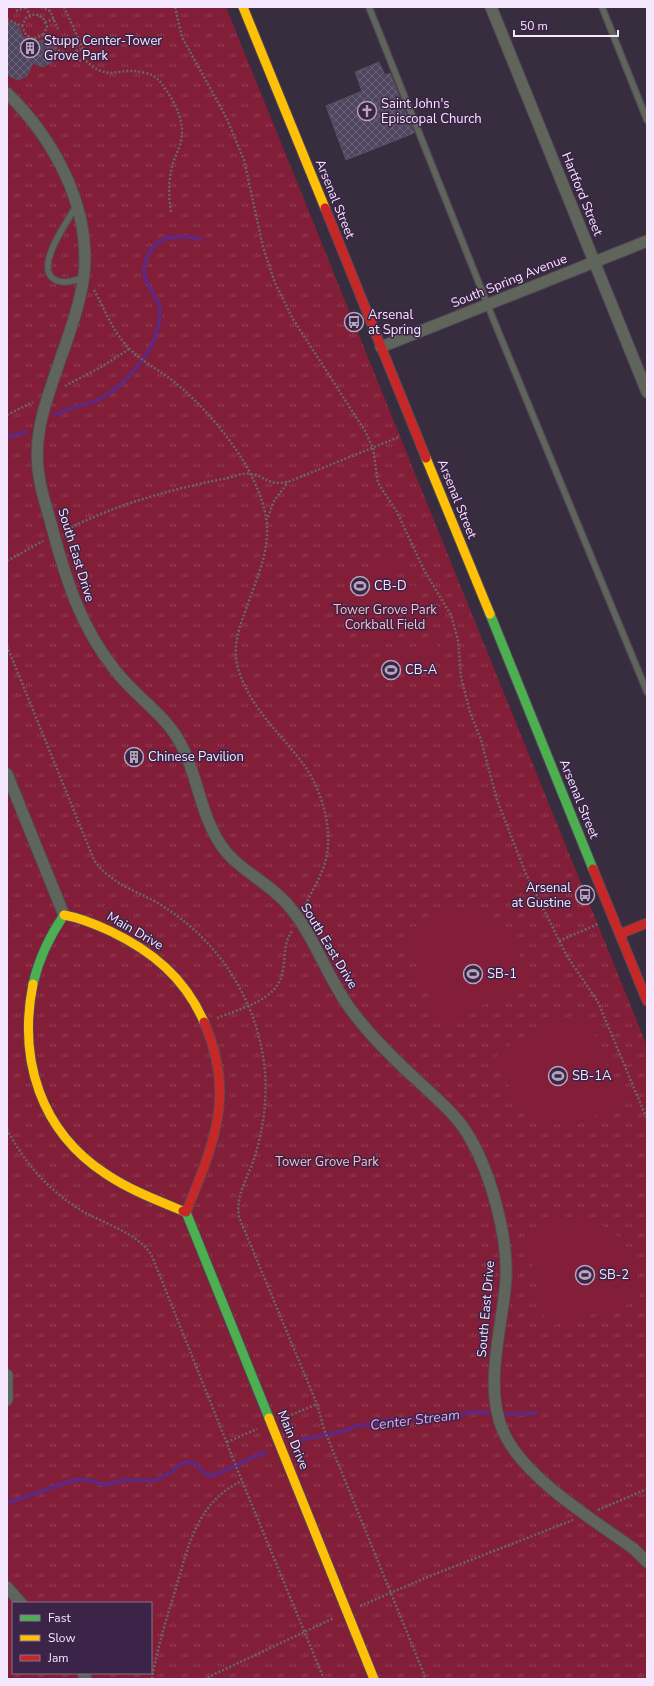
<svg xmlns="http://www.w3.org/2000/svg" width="654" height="1686" viewBox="0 0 654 1686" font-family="'Nunito Sans',sans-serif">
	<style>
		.park { fill: url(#park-tufts); fill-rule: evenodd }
		.garden { fill: #821e38 }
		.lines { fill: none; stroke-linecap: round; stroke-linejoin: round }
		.stream { stroke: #60277c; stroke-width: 4 }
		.building { fill: url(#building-cross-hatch); stroke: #575060 }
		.lane-casing { stroke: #524858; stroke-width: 8 }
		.street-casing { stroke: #524858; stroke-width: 13 }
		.fast-casing { stroke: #524858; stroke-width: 11 }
		.slow-casing { stroke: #524858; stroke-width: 11 }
		.jam-casing { stroke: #524858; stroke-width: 11 }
		.path { stroke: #676766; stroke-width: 2.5; stroke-dasharray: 2 2; stroke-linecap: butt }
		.lane { stroke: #5f655b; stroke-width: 5.5 }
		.street { stroke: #5f655b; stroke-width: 11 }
		.fast { stroke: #4caf50; stroke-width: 9 }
		.slow { stroke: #ffc107; stroke-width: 9 }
		.jam { stroke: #c62828; stroke-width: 9 }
		.labels { text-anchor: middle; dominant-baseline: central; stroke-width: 3; stroke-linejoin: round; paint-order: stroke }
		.poi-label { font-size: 13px; fill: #f5e7fe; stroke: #3b2447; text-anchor: start }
		.street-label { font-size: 13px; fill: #f5e7fe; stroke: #3b2447 }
		.park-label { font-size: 13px; fill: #fdbec4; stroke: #3b2447 }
		.water-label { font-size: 14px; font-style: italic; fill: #daacf4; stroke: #3b2447 }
	</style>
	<defs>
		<pattern id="park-tufts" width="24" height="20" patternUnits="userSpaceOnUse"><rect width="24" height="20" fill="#821e38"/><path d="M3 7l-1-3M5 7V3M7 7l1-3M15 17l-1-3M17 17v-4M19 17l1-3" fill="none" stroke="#943f56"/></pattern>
		<pattern id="building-cross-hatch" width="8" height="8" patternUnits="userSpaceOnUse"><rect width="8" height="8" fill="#514660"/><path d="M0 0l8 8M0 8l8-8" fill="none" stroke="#6b6178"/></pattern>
	</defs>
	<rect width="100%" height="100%" fill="#382c3f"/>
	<!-- park -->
	<path class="park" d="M7,7H226L647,1046V1679H7ZM13,1603H151V1673H13Z"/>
	<!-- garden -->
	<path class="garden" d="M405,559L408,567L351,598L342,574Z
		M415,585L418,593L361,624L352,599Z
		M425,611L427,619L370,650L361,626Z
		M436,643L439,651L382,682L373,658Z
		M467,911C508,919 522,945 525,985L449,1021L439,1017L405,933C425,920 443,913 467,911Z
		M578,1013L587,1017L622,1100C560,1145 516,1123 496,1052Z
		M570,1218C623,1222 635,1252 640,1301L553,1325L545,1319L525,1231L552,1220Z"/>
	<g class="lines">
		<!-- stream -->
		<path class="stream" d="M55,415C68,408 82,406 95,401C120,390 143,364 154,340C157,331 161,320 160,310C159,299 150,290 146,280C140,261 153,239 173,237C181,236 192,237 200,239
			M7,437L26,432
			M507,1414L536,1413
			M295,1441L345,1431L359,1425H372L389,1420L457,1416L471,1412L488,1413
			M7,1503L74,1480H88L105,1485L124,1480L154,1481L170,1473L180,1464L189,1462L195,1463L204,1473L209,1476C229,1472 246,1458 265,1453"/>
	</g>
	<!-- building -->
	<path class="building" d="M7,21L18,25L23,37L36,42L42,40L51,43L55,53L51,63L42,67L33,63L27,76L18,80L9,76L7,72Z
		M379,62L385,75L390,73L414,133L346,160L326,106L362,91L355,72Z"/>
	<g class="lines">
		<!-- lane casing -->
		<g class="lane-casing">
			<path id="lane" d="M369,7L494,321L647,692
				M602,7L647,120
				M76,206C68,221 34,267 54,279C63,285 75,281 84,277"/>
		</g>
		<!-- street casing -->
		<g class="street-casing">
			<path id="street" d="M491,7L647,392
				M7,93C54,139 91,207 84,275C80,306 68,337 58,366C45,404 31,440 40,482C43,498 49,515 53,531C67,583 81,627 115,670C134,695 162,712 178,739C197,771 199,810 219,842C235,869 268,881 288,905C314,935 326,975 349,1007C369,1035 394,1059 419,1082C438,1100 457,1115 470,1138C491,1174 508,1237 506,1278C503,1328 481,1390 506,1437C528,1480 595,1521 634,1549L647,1562
				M381,347L647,241
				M7,774L64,915
				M7,1375V1400
				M7,1587L21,1603
				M83,1673L86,1679"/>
		</g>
		<!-- fast casing -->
		<g class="fast-casing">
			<path id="fast" d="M490,614L593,869
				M33,984C39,958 49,937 64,915
				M186,1212L269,1418"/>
		</g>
		<!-- slow casing -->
		<g class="slow-casing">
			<path id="slow" d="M243,7L325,208
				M426,458L490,614
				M64,915C81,918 95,924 110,931C152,951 185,978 204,1022
				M33,984C18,1059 40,1131 106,1174C130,1190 156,1200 183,1211
				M269,1418L374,1679"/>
		</g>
		<!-- jam casing -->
		<g class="jam-casing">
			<path id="jam" d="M325,208L426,458
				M593,869L647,1001
				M620,934L647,923
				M183,1211L186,1212C214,1144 236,1094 204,1022"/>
		</g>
		<!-- path -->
		<path class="path" d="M26,7L30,16
			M41,7L50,11L58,29
			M64,7L84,51
			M175,7L182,37L227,119L244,160L263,247L275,283L293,319L365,431L373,448L378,483L397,512L424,570L451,615L458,640L461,677L470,712L481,740L497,800L526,874L567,956L598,1002L647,1119
			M16,11L27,7
			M7,19L22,26L26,35L34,39L43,35L52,39L56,49L76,58
			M45,22L54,19
			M22,26L26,18L35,14L43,18L47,27L43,35
			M74.5 55a5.5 5.5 0 1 1 11 0a5.5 5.5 0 1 1-11 0Z
			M83,58C110,85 116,65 145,73C156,75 160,81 166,90C176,104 185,123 181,141C179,150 174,158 172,167C168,181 169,199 171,213
			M94,290C105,310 113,332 129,348C142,362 158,369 173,381C201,403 232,439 249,471C280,530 266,553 245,612C239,628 233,646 237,664C247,706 280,732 304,765C321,789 332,825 327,854C324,873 312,890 304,907
			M65,386L103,366L129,349
			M7,415L33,402
			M268,517L274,501L288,482
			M64,531C114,505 168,490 223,479C231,478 243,472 250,474C267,476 266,486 288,482L399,437
			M7,561L43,541
			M7,646L94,860C110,883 132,889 156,902C215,936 255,995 264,1063C268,1093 264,1127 255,1156C249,1176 235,1195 239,1217L317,1404L324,1429L426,1679
			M7,901V923
			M559,941L598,924
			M217,1018C242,1008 279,1000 283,970C286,954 283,945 292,931
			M7,1129C24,1163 51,1193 84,1212C107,1225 138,1233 152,1256L242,1481L324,1679
			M284,1418L317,1404
			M227,1442L257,1429
			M598,1510L647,1489
			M360,1606L430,1576L573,1520
			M152,1679C157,1649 166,1620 175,1591C188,1548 196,1502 242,1481
			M204,1679L334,1618"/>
		<!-- lane -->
		<use href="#lane" class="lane"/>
		<!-- street -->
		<use href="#street" class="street"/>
		<!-- fast -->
		<use href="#fast" class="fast"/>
		<!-- slow -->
		<use href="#slow" class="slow"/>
		<!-- jam -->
		<use href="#jam" class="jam"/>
	</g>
	<!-- icons -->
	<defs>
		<g id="building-ring" transform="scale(1)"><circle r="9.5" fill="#3b2447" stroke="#b3a6bb" stroke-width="1.5"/><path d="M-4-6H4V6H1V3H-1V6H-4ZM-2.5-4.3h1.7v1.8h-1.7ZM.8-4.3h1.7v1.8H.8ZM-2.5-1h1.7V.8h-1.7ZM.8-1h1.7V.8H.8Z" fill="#b3a6bb"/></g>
		<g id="church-ring" transform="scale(1)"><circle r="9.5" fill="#3b2447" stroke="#b3a6bb" stroke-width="1.5"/><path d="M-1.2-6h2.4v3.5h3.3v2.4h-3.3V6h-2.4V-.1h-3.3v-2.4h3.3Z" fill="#b3a6bb"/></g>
		<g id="bus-ring" transform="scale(1)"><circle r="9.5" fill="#3b2447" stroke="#b3a6bb" stroke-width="1.5"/><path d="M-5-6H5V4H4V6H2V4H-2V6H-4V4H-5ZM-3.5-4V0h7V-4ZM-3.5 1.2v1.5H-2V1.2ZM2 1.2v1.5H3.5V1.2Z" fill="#b3a6bb"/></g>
		<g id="stadium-ring" transform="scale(1)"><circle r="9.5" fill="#3b2447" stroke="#b3a6bb" stroke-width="1.5"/><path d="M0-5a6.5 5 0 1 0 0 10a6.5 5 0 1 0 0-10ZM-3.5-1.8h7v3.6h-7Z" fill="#b3a6bb"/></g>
	</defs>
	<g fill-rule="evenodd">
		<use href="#building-ring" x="30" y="48"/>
		<use href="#church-ring" x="367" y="111"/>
		<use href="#bus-ring" x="354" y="322"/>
		<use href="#stadium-ring" x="360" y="586"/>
		<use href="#stadium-ring" x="391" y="670"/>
		<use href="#building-ring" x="134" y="757"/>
		<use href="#bus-ring" x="585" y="895"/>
		<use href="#stadium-ring" x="473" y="974"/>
		<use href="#stadium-ring" x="558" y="1076"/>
		<use href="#stadium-ring" x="585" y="1275"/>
	</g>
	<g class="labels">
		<!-- poi labels -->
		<g class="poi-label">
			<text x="44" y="41">Stupp Center-Tower<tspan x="44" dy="15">Grove Park</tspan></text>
			<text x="381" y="104">Saint John's<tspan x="381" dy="15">Episcopal Church</tspan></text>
			<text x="368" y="315">Arsenal<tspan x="368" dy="15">at Spring</tspan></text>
			<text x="374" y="586">CB-D</text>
			<text x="405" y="670">CB-A</text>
			<text x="148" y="757">Chinese Pavilion</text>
			<text x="571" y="888" text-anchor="end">Arsenal<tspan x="571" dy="15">at Gustine</tspan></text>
			<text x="487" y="974">SB-1</text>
			<text x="572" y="1076">SB-1A</text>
			<text x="599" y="1275">SB-2</text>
		</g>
		<!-- street labels -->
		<g class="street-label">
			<text transform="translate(582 194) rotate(68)">Hartford Street</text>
			<text transform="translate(335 199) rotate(68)">Arsenal Street</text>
			<text transform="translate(509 281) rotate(-22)">South Spring Avenue</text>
			<text transform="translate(457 499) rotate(68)">Arsenal Street</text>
			<text transform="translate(76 555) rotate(73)">South East Drive</text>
			<text transform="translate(579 799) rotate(68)">Arsenal Street</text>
			<text transform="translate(135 931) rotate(30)">Main Drive</text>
			<text transform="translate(329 946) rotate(59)">South East Drive</text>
			<text transform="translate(486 1309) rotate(-85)">South East Drive</text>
			<text transform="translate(293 1440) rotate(68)">Main Drive</text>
		</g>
		<!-- park labels -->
		<g class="park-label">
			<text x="385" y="610">Tower Grove Park<tspan x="385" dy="15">Corkball Field</tspan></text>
			<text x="327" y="1162">Tower Grove Park</text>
		</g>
		<!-- water labels -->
		<g class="water-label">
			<text transform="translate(415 1420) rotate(-7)">Center Stream</text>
		</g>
	</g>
	<!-- border -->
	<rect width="654" height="1686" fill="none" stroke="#f5e7fe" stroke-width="16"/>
	<!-- legend -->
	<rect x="12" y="1602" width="140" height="72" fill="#3b2447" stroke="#857290"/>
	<rect x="20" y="1615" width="20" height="6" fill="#4caf50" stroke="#857290"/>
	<text x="48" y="1622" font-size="12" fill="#f5e7fe">Fast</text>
	<rect x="20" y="1635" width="20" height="6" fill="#ffc107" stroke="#857290"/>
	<text x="48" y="1642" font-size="12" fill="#f5e7fe">Slow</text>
	<rect x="20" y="1655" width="20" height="6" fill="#c62828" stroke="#857290"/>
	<text x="48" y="1662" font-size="12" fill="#f5e7fe">Jam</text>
	<!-- scale -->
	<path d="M514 30v6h104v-6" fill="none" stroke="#f5e7fe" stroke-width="2"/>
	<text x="520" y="30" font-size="12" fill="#f5e7fe" stroke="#3b2447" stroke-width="3" paint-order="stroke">50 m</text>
</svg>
